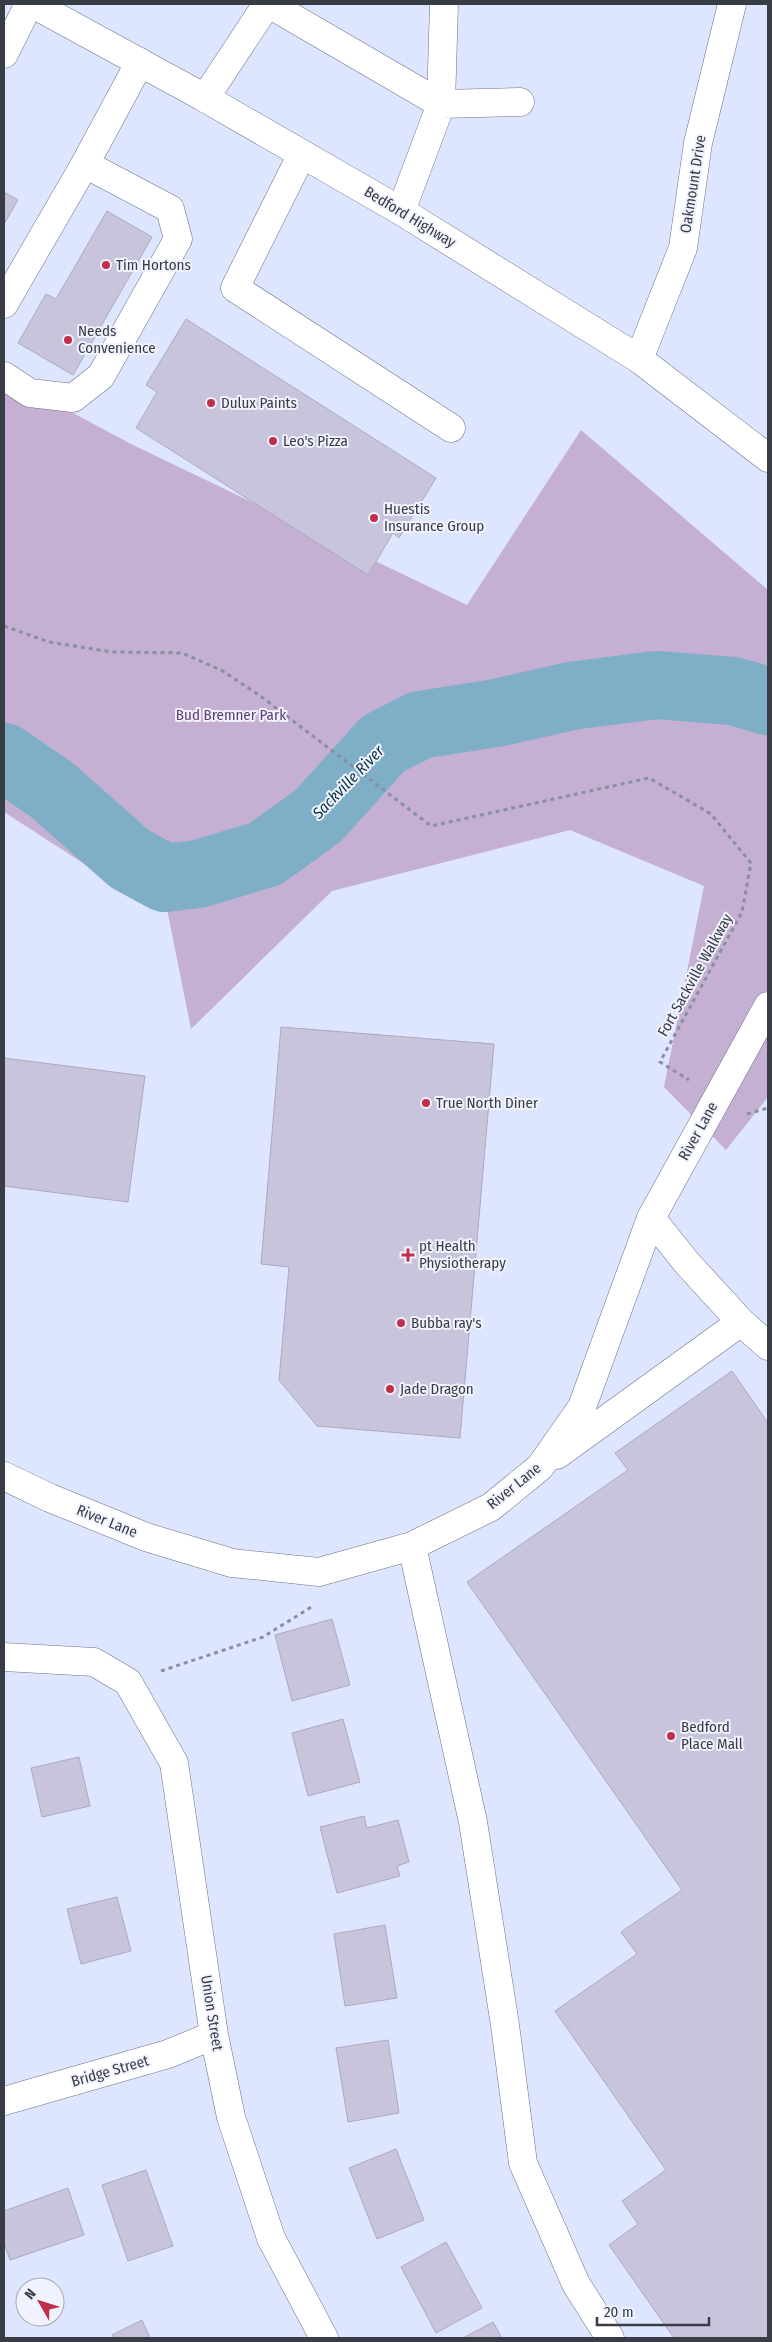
<svg xmlns="http://www.w3.org/2000/svg" width="772" height="2342" viewBox="0 0 772 2342" font-family="'Fira Sans Condensed',sans-serif">
	<style>
		.green { fill: #c5afd3 }
		.lines { fill: none; stroke-linecap: round; stroke-linejoin: round }
		.river { stroke: #7eafc6; stroke-width: 68 }
		.building { fill: #c7c4dc; stroke: #aca9c1 }
		.minor-casing { stroke: #6b7287; stroke-width: 29 }
		.major-casing { stroke: #6b7287; stroke-width: 29 }
		.path { stroke: #898f9f; stroke-width: 3; stroke-dasharray: 4 4; stroke-linecap: butt }
		.minor { stroke: #fff; stroke-width: 28 }
		.major { stroke: #fff; stroke-width: 28 }
		.poi-dot { fill: #c02f49; stroke: #f0f3fd; stroke-width: 2 }
		.labels { text-anchor: middle; dominant-baseline: central; stroke-width: 4; stroke-linejoin: round; paint-order: stroke }
		.street-label { font-size: 15px; fill: #383c45; stroke: #f0f3fd }
		.poi-label { font-size: 15px; fill: #383c45; stroke: #f0f3fd; text-anchor: start }
		.park-label { font-size: 15px; fill: #5e3d71; stroke: #f0f3fd }
		.water-label { font-size: 16px; font-style: italic; fill: #083546; stroke: #f0f3fd }
	</style>
	<rect width="100%" height="100%" fill="#dde6fe"/>
	<!-- green -->
	<path class="green" d="M4,378L26,388L133,445L467,605L581,430L768,590V1097L726,1150L664,1087L704,886L570,830L332,891L191,1029L167,909L89,867L4,812Z"/>
	<g class="lines">
		<!-- river -->
		<path class="river" d="M4,757L52,790L130,859L165,878L198,874L265,854L318,816L383,744L420,725L496,713L571,696L656,685L733,691L768,701"/>
	</g>
	<!-- building -->
	<path class="building" d="M4,192L18,200L4,224Z
		M107,211L152,237L73,375L18,343L46,294L56,299Z
		M186,319L436,478L399,538L393,533L368,575L136,428L157,392L146,385Z
		M281,1027L494,1044L460,1438L317,1426L279,1380L289,1267L261,1264Z
		M4,1058L145,1076L128,1202L4,1186Z
		M732,1371L768,1423V2338H674L609,2245L638,2224L622,2201L666,2170L555,2011L637,1954L621,1932L682,1890L467,1582L628,1470L615,1453Z
		M332,1619L350,1685L292,1701L275,1635Z
		M343,1719L360,1782L308,1796L292,1733Z
		M79,1757L90,1806L42,1817L31,1768Z
		M364,1816L367,1828L398,1820L409,1862L397,1866L400,1876L337,1893L320,1827Z
		M117,1897L131,1951L81,1964L67,1909Z
		M385,1925L397,1998L345,2006L334,1934Z
		M388,2040L399,2113L348,2122L336,2048Z
		M396,2149L424,2220L377,2239L349,2168Z
		M146,2170L173,2246L128,2261L102,2185Z
		M68,2188L84,2235L10,2260L4,2243V2211Z
		M446,2242L482,2308L436,2333L401,2267Z
		M142,2320L150,2338H114L112,2335Z
		M493,2322L502,2338H463Z"/>
	<g class="lines">
		<!-- minor casing -->
		<g class="minor-casing">
			<path id="minor" d="M269,4L441,104L520,102
				M4,54L29,4
				M205,98L267,4
				M302,154L235,288L451,428
				M401,211L441,104L444,4
				M4,304L85,164L140,62
				M639,359L683,248L698,143L732,4
				M4,376L30,393L73,398L101,376L178,239L170,209L85,164
				M651,1218L687,1263L741,1322L768,1346
				M557,1455L741,1322
				M4,1476L50,1498L146,1537L232,1563L319,1572L412,1546L491,1507L540,1467L582,1407L651,1218L768,1006
				M412,1546L473,1822L505,2025L523,2163L576,2284L610,2338
				M4,1657L94,1662L128,1682L174,1763L214,2035L231,2117L271,2238L324,2338
				M4,2101L168,2054L214,2035"/>
		</g>
		<!-- major casing -->
		<g class="major-casing">
			<path id="major" d="M33,4L205,98L401,211L639,359L768,458"/>
		</g>
		<!-- path -->
		<path class="path" d="M4,626L49,642L112,652L182,653L221,670L259,695L431,826L649,778L711,814L751,863L742,912L660,1062L689,1080
			M747,1114L768,1108
			M161,1671L263,1637L313,1606"/>
		<!-- minor -->
		<use href="#minor" class="minor"/>
		<!-- major -->
		<use href="#major" class="major"/>
	</g>
	<!-- markers -->
	<g class="poi-dot">
		<circle cx="106" cy="265" r="5"/>
		<circle cx="68" cy="340" r="5"/>
		<circle cx="211" cy="403" r="5"/>
		<circle cx="273" cy="441" r="5"/>
		<circle cx="374" cy="518" r="5"/>
		<circle cx="426" cy="1103" r="5"/>
		<path d="M405.5 1247.5h5v5h5v5h-5v5h-5v-5h-5v-5h5z"/>
		<circle cx="401" cy="1323" r="5"/>
		<circle cx="390" cy="1389" r="5"/>
		<circle cx="671" cy="1736" r="5"/>
	</g>
	<g class="labels">
		<!-- street labels -->
		<g class="street-label">
			<text transform="translate(693 184) rotate(-81)">Oakmount Drive</text>
			<text transform="translate(410 217) rotate(31)">Bedford Highway</text>
			<text transform="translate(695 975) rotate(-61)">Fort Sackville Walkway</text>
			<text transform="translate(698 1131) rotate(-61)">River Lane</text>
			<text transform="translate(514 1486) rotate(-39)">River Lane</text>
			<text transform="translate(107 1521) rotate(22)">River Lane</text>
			<text transform="translate(212 2013) rotate(81)">Union Street</text>
			<text transform="translate(110 2071) rotate(-16)">Bridge Street</text>
		</g>
		<!-- poi labels -->
		<g class="poi-label">
			<text x="116" y="265">Tim Hortons</text>
			<text x="78" y="331">Needs<tspan x="78" dy="17">Convenience</tspan></text>
			<text x="221" y="403">Dulux Paints</text>
			<text x="283" y="441">Leo's Pizza</text>
			<text x="384" y="509">Huestis<tspan x="384" dy="17">Insurance Group</tspan></text>
			<text x="436" y="1103">True North Diner</text>
			<text x="419" y="1246">pt Health<tspan x="419" dy="17">Physiotherapy</tspan></text>
			<text x="411" y="1323">Bubba ray's</text>
			<text x="400" y="1389">Jade Dragon</text>
			<text x="681" y="1727">Bedford<tspan x="681" dy="17">Place Mall</tspan></text>
		</g>
		<!-- park labels -->
		<g class="park-label">
			<text x="231" y="715">Bud Bremner Park</text>
		</g>
		<!-- water labels -->
		<g class="water-label">
			<text transform="translate(348 782) rotate(-46)">Sackville River</text>
		</g>
	</g>
	<!-- border -->
	<rect width="772" height="2342" fill="none" stroke="#383c45" stroke-width="10"/>
	<!-- north arrow -->
	<g transform="translate(40 2302) rotate(309)"><circle r="24" fill="#f0f3fd" stroke="#a6aab3"/>
	<path d="M0-4L9 19L0 12L-9 19Z" fill="#c02f49"/>
	<text y="-8" font-size="14" font-weight="bold" text-anchor="middle" fill="#383c45">N</text>
	</g>
	<!-- scale -->
	<path d="M597 2317v8h112v-8" fill="none" stroke="#383c45" stroke-width="2.5"/>
	<text x="604" y="2317" font-size="15" fill="#383c45" stroke="#f0f3fd" stroke-width="4" paint-order="stroke">20 m</text>
</svg>
